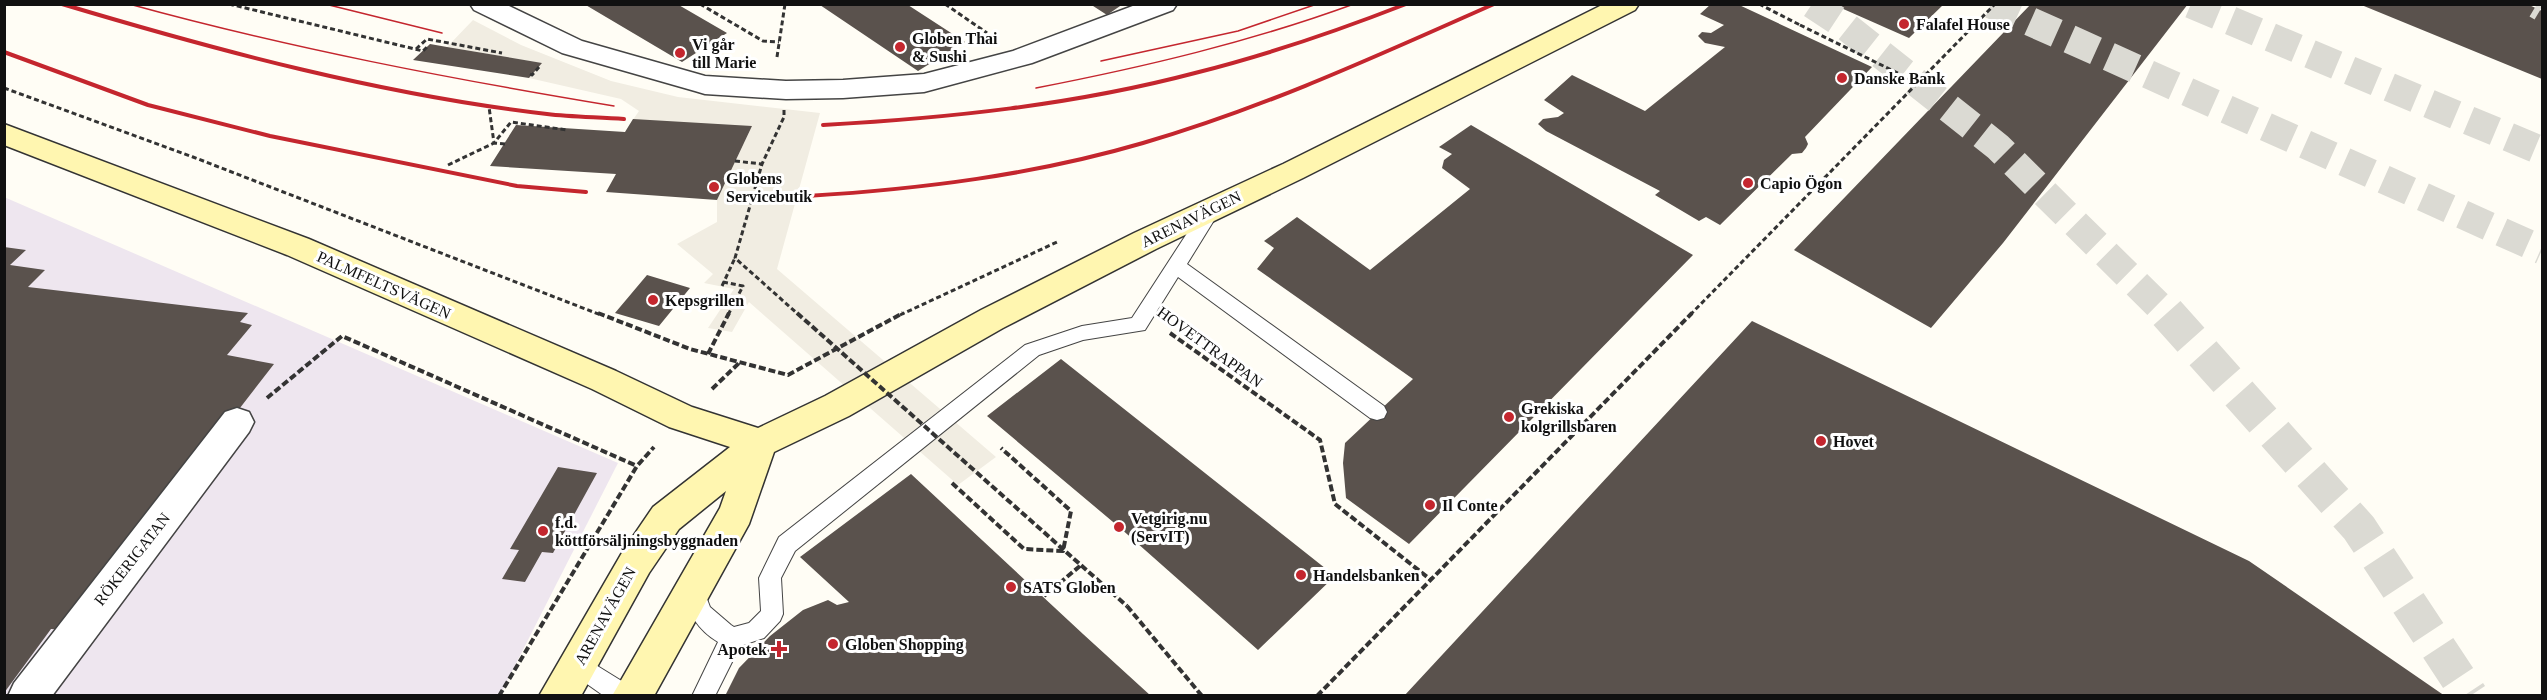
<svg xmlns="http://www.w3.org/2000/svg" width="2547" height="700" viewBox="0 0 2547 700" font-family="Georgia,serif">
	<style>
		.industrial { fill: #eee6ef }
		.plaza { fill: #f1ede2 }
		.building { fill: #5a524d }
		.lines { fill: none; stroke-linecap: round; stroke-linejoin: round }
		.highway-tunnel-far1 { stroke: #dbdad3; stroke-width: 29; stroke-dasharray: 29 14; stroke-linecap: butt }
		.highway-tunnel { stroke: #dbdad3; stroke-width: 36; stroke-dasharray: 36 18; stroke-linecap: butt }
		.lane-casing { stroke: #444; stroke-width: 2 }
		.street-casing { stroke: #444; stroke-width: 3 }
		.secondary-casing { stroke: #333; stroke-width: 3 }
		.path-far1 { stroke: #333; stroke-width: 3; stroke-dasharray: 5 3; stroke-linecap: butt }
		.path { stroke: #333; stroke-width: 4; stroke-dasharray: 7 3; stroke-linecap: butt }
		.lane { fill: #fff; fill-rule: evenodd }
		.street { fill: #fff; fill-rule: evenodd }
		.secondary { fill: #fff6b0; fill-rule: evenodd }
		.tram { stroke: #c4262e; stroke-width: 1.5 }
		.rail { stroke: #c4262e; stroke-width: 4 }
		.path-bridge-far1 { stroke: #333; stroke-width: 3; stroke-dasharray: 5 3; stroke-linecap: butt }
		.path-bridge { stroke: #333; stroke-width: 4; stroke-dasharray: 7 3; stroke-linecap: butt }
		.poi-dot { fill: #c4262e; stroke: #fff; stroke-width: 2 }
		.labels { text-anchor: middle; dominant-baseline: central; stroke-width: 6; stroke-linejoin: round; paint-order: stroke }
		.poi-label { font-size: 16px; font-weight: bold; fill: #111; stroke: #fff; text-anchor: start }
		.street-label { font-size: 16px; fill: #111; stroke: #fff }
	</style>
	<rect width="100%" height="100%" fill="#fffdf5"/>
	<!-- industrial -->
	<path class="industrial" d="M4,197L618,463L500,695H5Z"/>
	<!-- plaza -->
	<path class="plaza" d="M473,20L521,45L611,81L678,97L820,113L777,269L996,457L958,485L749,302L732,332L708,328L734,289L704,283L713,274L677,244L717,222V200L752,126L628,127L639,111L621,99L529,78L541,63L447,47Z"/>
	<!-- building -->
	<path class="building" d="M584,4H677L727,33L682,62Z
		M1090,4H1123L1107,15Z
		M1711,4H1737L1872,67L1805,137L1808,144L1806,148L1802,153L1792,154L1720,225L1706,217L1699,221L1655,195L1660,191L1546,131L1538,124L1543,119L1558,117L1564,113L1544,100L1572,75L1645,111L1725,47L1705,43L1698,36L1702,32L1711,33L1724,25L1700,14Z
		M1832,4H1944L1909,38Z
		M2031,4H2188L2003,243L1931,328L1794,250Z
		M2359,4H2527L2542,11V79Z
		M820,5H908L965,42L918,71Z
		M430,44L447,47L542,63L529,78L413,60Z
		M633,119L752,126L717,200L606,192L616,174L490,166L516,125L625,132Z
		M1471,125L1693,255L1409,544L1346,498L1343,463L1345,443L1413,379L1257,269L1274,248L1264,241L1297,217L1370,270L1470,189L1442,168L1444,160L1452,154L1439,147Z
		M4,247L26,250L10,265L45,270L28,287L248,313L240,322L252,325L227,355L274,364L68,630L51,629L4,693Z
		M647,275L690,288L659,326L615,313Z
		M1752,321L2249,561L2445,696H1404Z
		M1061,359L1335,576L1258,650L1119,527L987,416Z
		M558,467L597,473L553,553L542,552L525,582L502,579L519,550L510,549Z
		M911,474L1083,634L1151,696H725L739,668L770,636L803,610L828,600L837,605L849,602L800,557Z"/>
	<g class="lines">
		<!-- highway-tunnel-far1 -->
		<path class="highway-tunnel-far1" d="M1812,4L1844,25L1998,147L2168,315
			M1991,4L2542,250
			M2191,4L2542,151
			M2537,4L2542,7"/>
		<!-- highway-tunnel -->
		<path class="highway-tunnel" d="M2167,313L2359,528L2470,696"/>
		<!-- lane casing -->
		<g class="lane-casing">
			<path id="lane" d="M1212,203L1218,204L1221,209L1187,264L1384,406L1387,412L1384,418L1377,420L1370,418L1178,277L1145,330L1083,340L1039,355L795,551L781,578L783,614L780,621L764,638L740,646L715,696H692L718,642C697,629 689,614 682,590L685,583L693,580L701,583L710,607L731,625L734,627L749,623L761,611L759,578L779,537L1025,345L1082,326L1132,318L1206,204Z
				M578,654L633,688L636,696H604L570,672L566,665L570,658Z"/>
		</g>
		<!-- street casing -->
		<g class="street-casing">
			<path id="street" d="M470,4H505L582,41L705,76L786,81L843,80L924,74L1013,51L1138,4H1177L1173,10L1032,63L924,92L843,98L786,99L705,94L695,91L562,53L474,10Z
				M237,408L249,412L254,422L249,432L52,696H8L14,683L225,412Z"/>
		</g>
		<!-- secondary casing -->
		<g class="secondary-casing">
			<path id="secondary" d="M1604,4H1639L1635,10L1303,178L1156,249L1003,328L849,416L774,452L749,524L654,696H612L720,508L726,491L679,529L649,573L581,696H539L623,551L653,507L730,447L669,427L592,389L287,255L4,145V124L309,239L616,371L692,407L758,428L825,396L981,310L1134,233L1283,164Z"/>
		</g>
		<!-- path-far1 -->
		<path class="path-far1" d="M229,4L423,51L427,47
			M700,4L763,41L779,42
			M945,4L987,33
			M1759,4L1800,25
			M416,49L427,39L502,53
			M777,57L785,4
			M530,74L532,75L539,67
			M4,88L193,157L601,315
			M505,144L494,143L511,122L567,130
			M735,161L762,164
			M448,165L494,143L489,107
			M723,282L743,286L728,315
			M722,286L735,258
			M900,315L1057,242"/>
		<!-- path -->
		<path class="path" d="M598,313L690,349L788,375L903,313
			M1170,333L1320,440L1335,504L1431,580
			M708,354L729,313
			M712,389L739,363
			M267,398L342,336L637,466
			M952,483L1024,549L1063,551L1071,511L1001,448
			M1044,596L1080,566
			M1127,606L1202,696
			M499,696L637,466L654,447"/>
		<!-- lane -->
		<use href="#lane" class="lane"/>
		<!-- street -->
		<use href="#street" class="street"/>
		<!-- secondary -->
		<use href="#secondary" class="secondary"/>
		<!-- tram -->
		<path class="tram" d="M129,4C289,48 451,79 614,106
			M325,4L442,33
			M1101,61L1238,31L1317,4
			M1036,88C1144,67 1250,42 1354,4"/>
		<!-- rail -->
		<path class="rail" d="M62,4C219,51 383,95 547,114C572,117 598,117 624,119
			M4,52L148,105L270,136L517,186L586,192
			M823,125C948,118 1074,105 1195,73C1267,55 1337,31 1406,4
			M807,196C921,189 1034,175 1143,143C1264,108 1379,55 1494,4"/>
		<!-- path-bridge-far1 -->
		<path class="path-bridge-far1" d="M1800,25L1918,83
			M784,110V117L762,164L735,258L799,315
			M1690,315L1995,4"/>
		<!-- path-bridge -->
		<path class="path-bridge" d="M797,313L1127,606
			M1317,696L1692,313"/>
	</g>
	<!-- markers -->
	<g class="poi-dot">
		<circle cx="1904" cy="24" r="6"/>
		<circle cx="900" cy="47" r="6"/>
		<circle cx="680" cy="53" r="6"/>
		<circle cx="1842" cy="78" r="6"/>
		<circle cx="1748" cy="183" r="6"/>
		<circle cx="714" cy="187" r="6"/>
		<circle cx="653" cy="300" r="6"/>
		<circle cx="1509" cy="417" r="6"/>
		<circle cx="1821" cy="441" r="6"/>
		<circle cx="1430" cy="505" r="6"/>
		<circle cx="1119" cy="527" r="6"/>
		<circle cx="543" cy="531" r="6"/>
		<circle cx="1301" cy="575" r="6"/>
		<circle cx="1011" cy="587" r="6"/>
		<circle cx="833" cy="644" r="6"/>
		<path d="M776 640h6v6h6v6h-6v6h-6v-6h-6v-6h6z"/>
	</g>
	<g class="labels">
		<!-- poi labels -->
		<g class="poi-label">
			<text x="1916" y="24">Falafel House</text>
			<text x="912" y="38">Globen Thai<tspan x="912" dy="18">&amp; Sushi</tspan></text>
			<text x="692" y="44">Vi går<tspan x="692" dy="18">till Marie</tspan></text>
			<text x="1854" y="78">Danske Bank</text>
			<text x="726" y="178">Globens<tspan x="726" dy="18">Servicebutik</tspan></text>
			<text x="1760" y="183">Capio Ögon</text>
			<text x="665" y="300">Kepsgrillen</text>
			<text x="1521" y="408">Grekiska<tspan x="1521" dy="18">kolgrillsbaren</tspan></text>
			<text x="1833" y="441">Hovet</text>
			<text x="1442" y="505">Il Conte</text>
			<text x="1131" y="518">Vetgirig.nu<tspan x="1131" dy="18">(ServIT)</tspan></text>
			<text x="555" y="522">f.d.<tspan x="555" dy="18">köttförsäljningsbyggnaden</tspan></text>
			<text x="1313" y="575">Handelsbanken</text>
			<text x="1023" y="587">SATS Globen</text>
			<text x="845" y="644">Globen Shopping</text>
			<text x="767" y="649" text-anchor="end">Apotek</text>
		</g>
		<!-- street labels -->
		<g class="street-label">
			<text transform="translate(1191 219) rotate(-26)">ARENAVÄGEN</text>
			<text transform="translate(384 285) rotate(24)">PALMFELTSVÄGEN</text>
			<text transform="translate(1210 347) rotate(36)">HOVETTRAPPAN</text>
			<text transform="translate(132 559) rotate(-52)">RÖKERIGATAN</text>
			<text transform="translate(605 616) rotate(-61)">ARENAVÄGEN</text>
		</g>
	</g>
	<!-- border -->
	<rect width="2547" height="700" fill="none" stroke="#111111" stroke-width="12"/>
</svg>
